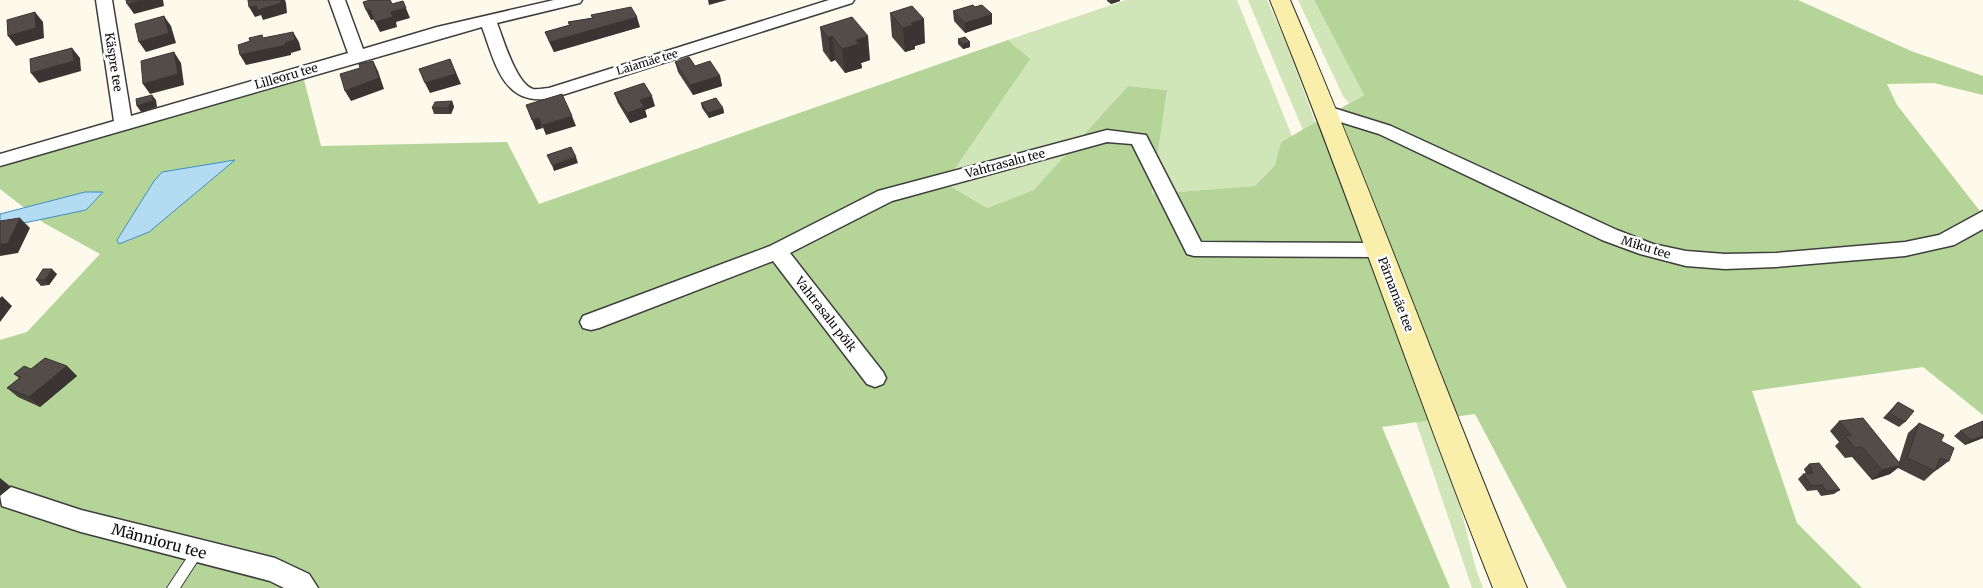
<svg xmlns="http://www.w3.org/2000/svg" width="1983" height="588" viewBox="0 0 1983 588" font-family="Merriweather,serif">
	<style>
		.green { fill: #d0e5b8 }
		.forest { fill: #b4d498 }
		.water { fill: #b3dbf1; stroke: #4090c2 }
		.lines { fill: none; stroke-linecap: round; stroke-linejoin: round }
		.lane-casing { stroke: #3e3e3e; stroke-width: 2 }
		.street-casing { stroke: #3e3e3e; stroke-width: 3 }
		.secondary-casing { stroke: #2d2d2d; stroke-width: 2 }
		.lane { fill: #fff; fill-rule: evenodd }
		.street { fill: #fff; fill-rule: evenodd }
		.secondary { fill: #f9efaa; fill-rule: evenodd }
		.wall { fill: #47413e }
		.shaded-wall { fill: #3a3532 }
		.building { fill: #534c48; stroke: #3a3532 }
		.labels { text-anchor: middle; dominant-baseline: central; stroke-width: 5; stroke-linejoin: round; paint-order: stroke }
		.far-street-label { font-size: 11px; fill: #0b0b0b; stroke: #fff }
		.street-label { font-size: 12px; fill: #0b0b0b; stroke: #fff }
		.near-street-label { font-size: 15px; fill: #0b0b0b; stroke: #fff }
	</style>
	<rect width="100%" height="100%" fill="#fdf9eb"/>
	<!-- green -->
	<path class="green" d="M1126,0H1237L1292,136L1281,142L1275,165L1255,186L1152,194L1167,90L1128,86L1035,190L987,208L945,183L1029,59L1008,40Z
		M1248,0H1267L1285,40L1318,130L1408,351L1461,510L1476,569L1483,588H1472L1376,303Z
		M1298,0H1314L1364,95L1349,103L1343,96Z"/>
	<!-- forest -->
	<path class="forest" d="M1314,0H1798L1911,51L1983,76V95L1934,83L1887,84L1897,105L1983,215V415L1923,367L1752,391L1797,523L1862,588H1567L1475,414L1382,427L1450,588H0V340L27,332L100,254L44,223L0,189V168L128,124L303,76L321,146L507,142L539,204L1008,40L1030,59L945,183L987,208L1034,190L1128,86L1167,90L1152,194L1255,186L1275,165L1281,142L1364,95Z"/>
	<!-- water -->
	<path class="water" d="M235,160L149,232L119,244L117,240L154,181L162,172Z
		M85,192H103L86,210L0,228V214Z"/>
	<g class="lines">
		<!-- lane casing -->
		<g class="lane-casing">
			<path id="lane" d="M198,546L202,547L204,551L180,588H167L194,547Z"/>
		</g>
		<!-- street casing -->
		<g class="street-casing">
			<path id="street" d="M96,0H112L131,116L348,53L329,0H345L363,49L437,27L554,0H582L580,3L497,23C503,38 516,84 533,89C537,90 544,88 549,88L829,0H854L852,3L556,97C504,110 496,65 482,27L0,166V154L114,121Z
				M1327,106L1391,126L1617,230L1653,244L1686,251L1725,254L1776,253L1905,242L1939,235L1983,211V229L1954,245L1905,256L1776,267L1725,269L1686,266L1640,254L1602,240L1379,134L1321,116L1318,112L1321,108Z
				M1107,130L1146,135L1201,242L1379,243L1386,245L1389,250L1386,255L1379,257L1194,256L1187,254L1132,144L1107,142L892,201L790,253L883,372L886,378L883,384L875,387L867,384L773,261L599,328L591,330L583,328L580,322L583,316L770,246L878,191Z
				M11,487L81,510L275,558L309,574L318,588H284L270,581L81,532L2,506L0,495L2,490Z"/>
		</g>
		<!-- secondary casing -->
		<g class="secondary-casing">
			<path id="secondary" d="M1270,0H1290C1374,194 1445,393 1527,588H1493C1415,393 1349,194 1270,0Z"/>
		</g>
		<!-- lane -->
		<use href="#lane" class="lane"/>
		<!-- street -->
		<use href="#street" class="street"/>
		<!-- secondary -->
		<use href="#secondary" class="secondary"/>
	</g>
	<!-- wall -->
	<path class="wall" d="M1107,0H1120V1L1111,4L1107,1Z
		M953,11L992,24L965,33L954,21Z
		M890,13L925,43L915,46V49L905,52L892,37Z
		M591,15L640,27L554,52L549,42L545,32L569,25L568,22L592,18Z
		M820,27L870,60L861,63L862,68L845,73L835,60L831,62L823,51Z
		M958,39L970,47L963,49L958,44Z
		M675,62L695,66L720,76L722,86L693,95L678,72Z
		M614,93L655,106L645,110L647,117L630,123L618,103Z
		M452,101L454,107L451,114H434L432,108Z
		M701,103L723,108L724,113L709,118L702,108Z
		M57,274L49,285L41,286L36,280Z
		M67,366L77,376L40,407L18,397L7,388L19,378L14,374L31,369Z
		M1898,402L1905,422L1899,427L1883,418Z
		M1839,421L1899,462L1908,433L1919,423L1941,441L1949,461L1937,470H1936L1935,471L1924,481L1898,468L1890,474L1872,480L1852,457L1845,458L1835,446L1839,442L1830,431Z
		M1983,421V438L1965,445L1954,436L1960,431Z
		M1809,464L1840,490L1834,494L1821,496L1817,490L1807,491L1798,479L1803,474H1806L1804,469Z"/>
	<!-- shaded-wall -->
	<path class="shaded-wall" d="M141,0H163L164,6L134,14L127,4Z
		M281,0H285L286,3L287,13L263,20L261,15L255,17L249,7Z
		M390,0L393,5L403,1L410,18L396,22L397,27L380,32L375,22L391,12Z
		M708,0H727L709,5Z
		M1111,0H1120V1L1111,4Z
		M370,9L375,19L371,20L366,10Z
		M35,12L43,22L44,38L16,46L8,36Z
		M992,14V24L965,33V23Z
		M164,16L171,26L176,43L146,52L139,42Z
		M637,17L640,27L554,52L550,42Z
		M924,19L925,43L915,46V49L905,52L903,28L911,23Z
		M293,32L299,42L301,50L291,53V55L246,65L240,55L285,43Z
		M832,36L835,60L831,62L828,38Z
		M868,36L870,60L861,63L862,68L845,73L842,49L856,40Z
		M970,42V47L963,49V44Z
		M72,48L80,58L81,71L39,83L31,73Z
		M174,52L181,63L184,85L150,94L143,84Z
		M450,59L461,84L430,93L425,83Z
		M373,61L378,71L384,89L351,101L345,91Z
		M720,76L722,86L693,95L690,85Z
		M152,95L156,100L157,107L141,112L137,106Z
		M652,96L655,106L645,110L647,117L630,123L627,113L640,100Z
		M452,101L454,107L451,114L448,108Z
		M723,108L724,113L709,118L708,113Z
		M572,116L576,126L546,135L542,125Z
		M539,118L543,128L536,130L532,120Z
		M576,157L578,163L554,171L552,165Z
		M20,218L30,228L18,253L0,256V245Z
		M52,269L57,274L49,285L45,280Z
		M2,296L12,306L0,322V298Z
		M67,366L77,376L40,407L29,397Z
		M1983,436V438L1965,445L1971,440Z
		M1901,465L1890,474L1872,480L1882,470Z
		M0,478L11,487L0,496Z"/>
	<!-- building -->
	<path class="building" d="M126,0H141L127,4Z
		M248,0H281V3L258,10L256,5L249,7Z
		M370,0H390L392,4L403,1L406,8L391,12L393,17L375,22L370,9L366,10L363,2Z
		M973,5L975,7L982,5L992,14L965,23L953,11Z
		M912,6L924,19L911,23L913,25L903,28L890,13Z
		M631,7L637,17L550,42L545,32L570,25L568,22L593,18L591,15Z
		M35,12L36,28L8,36L7,20Z
		M164,16L169,33L139,42L135,24Z
		M852,17L868,36L856,40L859,44L842,49L832,36L828,38L820,27Z
		M293,32L295,40L285,43L286,45L240,55L238,45L250,41L249,38L262,35L263,38Z
		M965,37L970,42L963,44L958,39Z
		M72,48L74,61L31,73L30,59Z
		M174,52L178,74L143,84L141,61Z
		M689,57L695,66L710,61L720,76L690,85L675,62Z
		M450,59L456,74L425,83L419,69Z
		M373,61L379,78L345,91L340,74L360,68L359,64Z
		M644,83L652,96L640,100L644,107L627,113L614,93Z
		M562,94L572,116L542,125L539,118L532,120L526,105Z
		M152,95L153,101L137,106L136,99Z
		M716,98L723,108L708,113L701,103Z
		M452,101L448,108H432L435,102Z
		M571,147L576,157L552,165L547,155Z
		M20,218L8,243L0,245V221Z
		M43,269H52L45,280H36Z
		M45,358L67,366L29,397L7,388L21,377L14,374L24,366L31,369Z
		M1898,402L1914,411L1905,422L1889,413Z
		M1863,418L1901,465L1882,470L1862,447L1855,448L1845,436L1851,435L1839,421Z
		M1983,421V436L1971,440L1960,431Z
		M1919,423L1944,435L1941,441L1954,448L1949,461L1940,458L1935,471L1907,458Z
		M1819,463L1840,490L1826,491L1822,485L1812,486L1803,474L1813,473L1809,464Z"/>
	<g class="labels">
		<!-- far-street labels -->
		<g class="far-street-label">
			<text transform="translate(647 62) rotate(-17)">Laiamäe tee</text>
		</g>
		<!-- street labels -->
		<g class="street-label">
			<text transform="translate(114 62) rotate(81)">Käspre tee</text>
			<text transform="translate(286 76) rotate(-16)">Lilleoru tee</text>
			<text transform="translate(1005 163) rotate(-15)">Vahtrasalu tee</text>
			<text transform="translate(1646 247) rotate(17)">Miku tee</text>
			<text transform="translate(1396 294) rotate(69)">Pärnamäe tee</text>
			<text transform="translate(826 314) rotate(52)">Vahtrasalu põik</text>
		</g>
		<!-- near-street labels -->
		<g class="near-street-label">
			<text transform="translate(159 541) rotate(15)">Männioru tee</text>
		</g>
	</g>
</svg>
